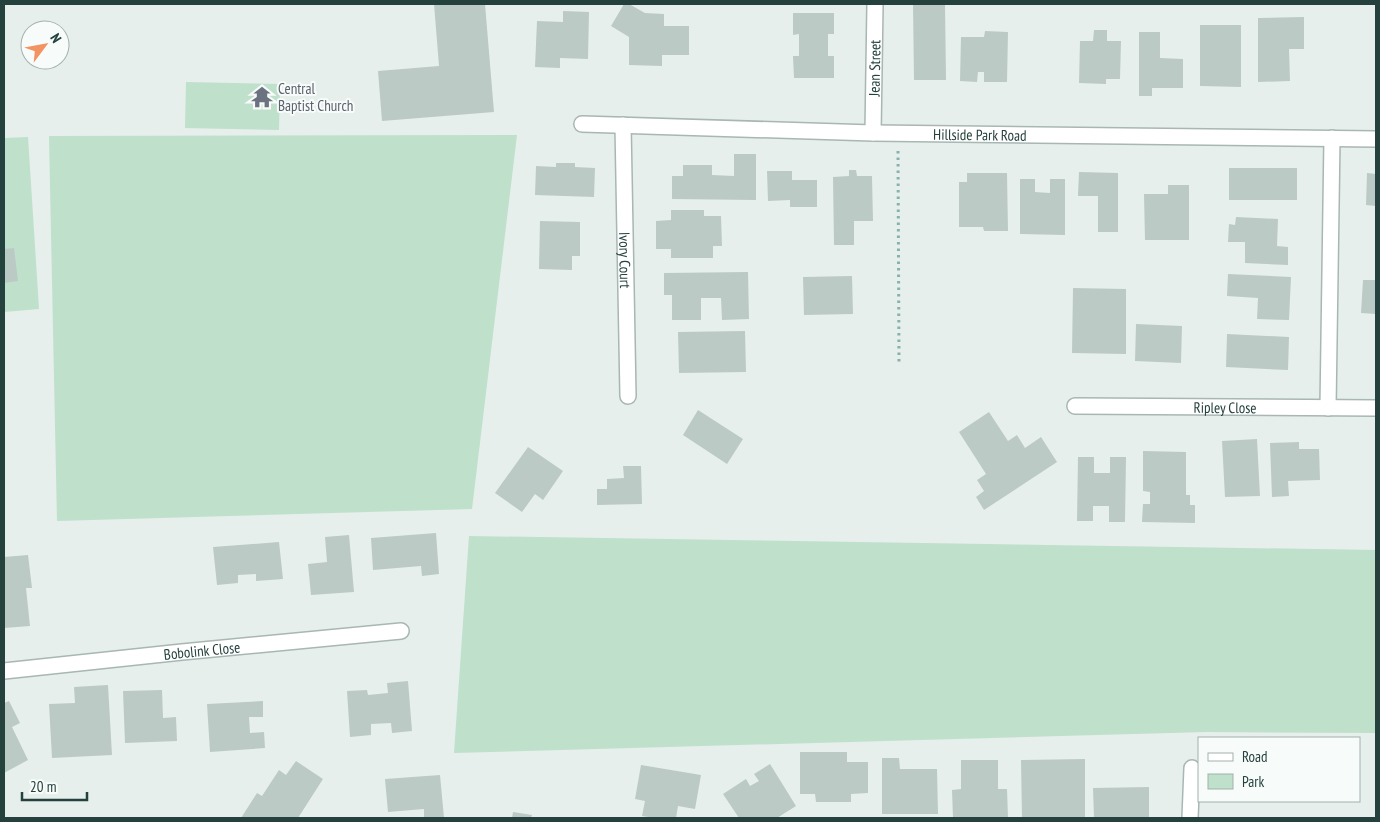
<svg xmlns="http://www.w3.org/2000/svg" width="1380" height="822" viewBox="0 0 1380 822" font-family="'PT Sans Narrow',sans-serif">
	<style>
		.green { fill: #bfe0cb }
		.building { fill: #bbcac5 }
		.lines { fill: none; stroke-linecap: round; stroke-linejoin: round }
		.minor-casing { stroke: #a8b7b4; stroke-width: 18 }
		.path { stroke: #87b2a9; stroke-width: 3; stroke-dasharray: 2.5 4; stroke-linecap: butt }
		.minor { stroke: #fff; stroke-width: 15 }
		.labels { text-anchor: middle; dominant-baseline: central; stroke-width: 4; stroke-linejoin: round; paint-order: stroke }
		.street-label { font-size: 15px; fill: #24413d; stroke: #f7fbf9 }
		.worship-label { font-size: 15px; fill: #5b616d; stroke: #f7fbf9; text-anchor: start }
	</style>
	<rect width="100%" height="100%" fill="#e6efec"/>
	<!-- green -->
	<path class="green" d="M186,82L280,84L279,130L185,128Z
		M517,135L472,509L57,521L49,136Z
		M28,137L39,309L4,312V138Z
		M469,536L1376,550V733L1206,732L454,753Z"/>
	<!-- building -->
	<path class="building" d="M434,4H485L494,112L382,121L378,71L439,66Z
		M624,4H629L645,13L664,14V26H689V55H662V66L629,65V37L611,26Z
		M913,4H945L946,80H914Z
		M563,11L589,12L588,59L560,58V68L535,67L537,21L563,22Z
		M793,13H834V34H828V56H834V78H794L793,56H799V34L793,35Z
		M1304,17V49H1289L1290,81L1258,82V18Z
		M1200,25H1241V87L1200,86Z
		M1094,30H1107V41H1121L1120,79H1106V84L1079,83L1080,41H1093Z
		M985,31L1008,32L1007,82H984V72H978L977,82L960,81L961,37H984Z
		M1139,32H1160V58L1183,59V88H1152V96H1139Z
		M734,154H756V200L672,199V176H683V165H712V175L734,176Z
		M556,163H575V167L595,168L594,197L535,195L536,166L556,167Z
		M1229,168H1297V200H1229Z
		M849,170H856L857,176H872L873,221H854V245H834L833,177L849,176Z
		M767,171H792V180H817V207H790V200L768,201Z
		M1079,172L1118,173V232H1098V196H1078Z
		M967,173H1007L1008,231H984L983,227H959V182H967Z
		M1367,173L1376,174V206L1366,205Z
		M1020,179H1035V192L1050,193V179H1065V235L1020,234Z
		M1168,185H1189V240H1145L1144,194H1168Z
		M671,210H704V216H721L722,246H713V258H671V249H656V221L671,220Z
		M1236,217L1278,219L1277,246L1288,247V265L1245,263V242H1228L1229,224L1235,225Z
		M540,221L580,222V256H572V270L539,269Z
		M14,248L18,281L4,283V249Z
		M748,272L749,319L722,320L721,298H701V320H672V295H664V273Z
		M1228,274L1291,277L1289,320L1257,319L1258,298L1227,296Z
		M852,276L853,314L804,315L803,277Z
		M1363,280H1376V314L1361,313Z
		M1073,288L1126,289V354L1072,353Z
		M1136,324L1182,326L1181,363L1135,361Z
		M745,331L746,372L679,373L678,332Z
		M1227,334L1289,337L1288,370L1226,367Z
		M698,410L743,439L727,464L683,435Z
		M989,412L1008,441L1017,435L1025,448L1041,437L1057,462L984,510L976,497L984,491L977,480L986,474L959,432Z
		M1257,439L1260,496L1225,497L1222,441Z
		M1299,442V449H1319L1320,480L1288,481L1289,496L1272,497L1270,443Z
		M528,447L563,471L543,500L535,494L522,512L495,493Z
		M1143,451L1186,452V495H1190V505H1195V523L1142,522L1143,504H1150V492L1143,491Z
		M1078,457H1094V473H1110V457H1126L1125,522H1109V506H1093V521H1077Z
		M623,466H641L642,504L597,505V489H607V479L624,478Z
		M436,533L439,574L422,576L421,566L373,570L371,538Z
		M349,535L354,592L311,595L308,564L327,562L325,537Z
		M279,542L283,579L256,581V574L238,575V583L217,585L213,547Z
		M28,555L32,588H26L30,626L4,628V557Z
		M408,681L412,731L392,733L391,723L371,724V735L350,737L347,691L367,690L368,695L388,693L387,683Z
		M108,685L112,755L52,758L49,704L75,703L74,687Z
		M162,690L163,718L176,717L177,741L125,743L123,691Z
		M9,701L20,723L12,727L28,760L4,773V703Z
		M263,701V717H249L250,733L264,732L265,748L210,752L207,704Z
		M800,752H847V762H868V793L851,794V802H816L815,794H800Z
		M882,758H899L900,769H937L938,814H882Z
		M1085,759V818H1022L1021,760Z
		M961,760H998V789H1007L1008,818H953L952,790L961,789Z
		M296,761L323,779L298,818H241L257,793L262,796L279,770L286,775Z
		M770,764L796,806L777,818H739L723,794L746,779L750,786L759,781L754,774Z
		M641,765L701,775L695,809L678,806L676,818H655L642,816L645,801L635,799Z
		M440,775L444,818H424V809L388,812L385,779Z
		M1149,787V818H1094L1093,788Z
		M513,812L532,815L531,818H512Z"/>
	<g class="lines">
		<!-- minor casing -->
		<g class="minor-casing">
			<g id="minor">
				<path id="s1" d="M582,124L873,133L1376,139"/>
				<path id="s2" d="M623,125L628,396"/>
				<path id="s3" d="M873,133L875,4"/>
				<path id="s4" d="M1075,406L1376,408"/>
				<path d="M1328,408L1332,138"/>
				<path id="s5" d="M4,671L182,652L401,631"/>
				<path d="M1190,818L1192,768"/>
			</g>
		</g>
		<!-- path -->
		<path class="path" d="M898,151L899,364"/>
		<!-- minor -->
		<use href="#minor" class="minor"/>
	</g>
	<!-- icons -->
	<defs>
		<g id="temple-bare" transform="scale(1.725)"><path d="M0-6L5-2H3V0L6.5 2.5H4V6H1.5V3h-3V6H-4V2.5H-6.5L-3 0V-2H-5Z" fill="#6b7280" stroke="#f7fbf9" stroke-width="2.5" paint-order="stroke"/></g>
	</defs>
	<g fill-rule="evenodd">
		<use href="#temple-bare" x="262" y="97"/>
	</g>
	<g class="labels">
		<!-- street labels -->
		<g class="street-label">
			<text stroke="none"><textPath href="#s3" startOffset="65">Jean Street</textPath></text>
			<text stroke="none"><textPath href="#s1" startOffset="398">Hillside Park Road</textPath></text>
			<text stroke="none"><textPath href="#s2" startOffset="135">Ivory Court</textPath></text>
			<text stroke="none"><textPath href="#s4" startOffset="150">Ripley Close</textPath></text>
			<text stroke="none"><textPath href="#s5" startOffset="199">Bobolink Close</textPath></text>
		</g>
		<!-- worship labels -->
		<g class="worship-label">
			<text x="278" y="88">Central<tspan x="278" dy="17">Baptist Church</tspan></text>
		</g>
	</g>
	<!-- border -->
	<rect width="1380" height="822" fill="none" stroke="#24413d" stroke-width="10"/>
	<!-- legend -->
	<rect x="1198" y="737" width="162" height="65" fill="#f7fbf9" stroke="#a3b1ae"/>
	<rect x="1208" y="753" width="25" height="8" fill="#ffffff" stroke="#a3b1ae"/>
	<text x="1242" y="762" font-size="15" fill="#24413d">Road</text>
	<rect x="1208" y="774" width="25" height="15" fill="#bfe0cb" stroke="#a3b1ae"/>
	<text x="1242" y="787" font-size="15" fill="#24413d">Park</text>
	<!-- north arrow -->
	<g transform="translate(45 45) rotate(58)"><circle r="24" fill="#f7fbf9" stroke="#a3b1ae"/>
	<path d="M0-4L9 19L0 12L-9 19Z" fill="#f29361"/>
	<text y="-8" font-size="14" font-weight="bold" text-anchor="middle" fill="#24413d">N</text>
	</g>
	<!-- scale -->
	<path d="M22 792v8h65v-8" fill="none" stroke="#24413d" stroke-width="2.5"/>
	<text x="30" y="792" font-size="15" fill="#24413d" stroke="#f7fbf9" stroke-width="4" paint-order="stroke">20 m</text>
</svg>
